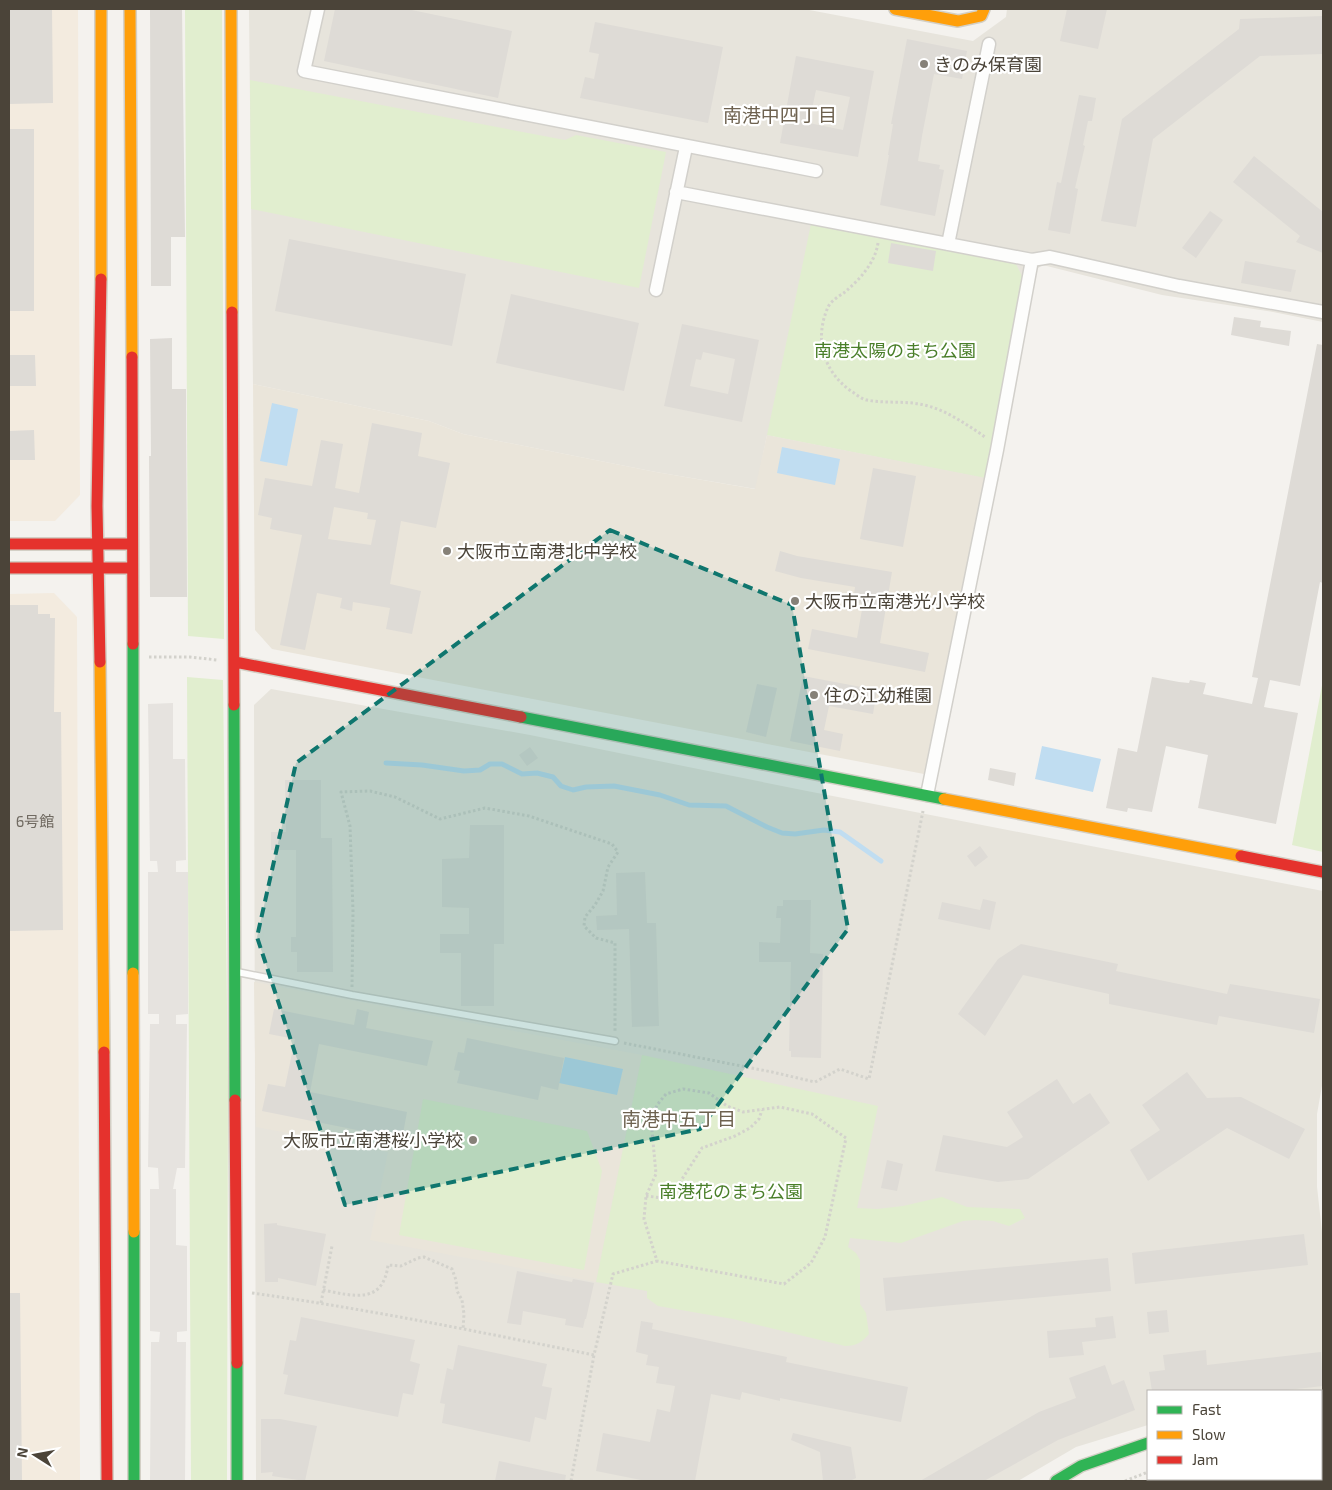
<svg xmlns="http://www.w3.org/2000/svg" width="1332" height="1490" viewBox="0 0 1332 1490" font-family="'Exo 2','Noto Sans JP',sans-serif">
	<style>
		.residential { fill: #e7e4dc }
		.commercial { fill: #f3ebdf }
		.education { fill: #eae5da }
		.green { fill: #e1eecf }
		.parking { fill: #e6e3df }
		.water { fill: #c0ddf1 }
		.lines { fill: none; stroke-linecap: round; stroke-linejoin: round }
		.stream { stroke: #c0ddf1; stroke-width: 5 }
		.building { fill: #dedbd6; fill-rule: evenodd }
		.lane-casing { stroke: #d2d0cb; stroke-width: 9 }
		.street-casing { stroke: #d2d0cb; stroke-width: 15 }
		.fast-casing { stroke: #d3cfc5; stroke-width: 14 }
		.slow-casing { stroke: #d3cfc5; stroke-width: 14 }
		.jam-casing { stroke: #d3cfc5; stroke-width: 14 }
		.path { stroke: #d3d2cc; stroke-width: 3; stroke-dasharray: 2.5 2.5; stroke-linecap: butt }
		.lane { stroke: #fdfdfc; stroke-width: 6 }
		.street { stroke: #fdfdfc; stroke-width: 12 }
		.fast { stroke: #30b455; stroke-width: 11 }
		.slow { stroke: #ff9f0a; stroke-width: 11 }
		.jam { stroke: #e5322d; stroke-width: 11 }
		.marked { fill: #0f766e; fill-opacity: 0.2; stroke: #0f766e; stroke-width: 4; stroke-dasharray: 10 6; stroke-linejoin: round }
		.poi-dot { fill: #868178; stroke: #fff; stroke-width: 2 }
		.labels { text-anchor: middle; dominant-baseline: central; stroke-width: 4.5; stroke-linejoin: round; paint-order: stroke }
		.number-label { font-size: 15px; fill: #706a61 }
		.poi-label { font-size: 18px; fill: #4b4439; stroke: #fff; text-anchor: start }
		.park-label { font-size: 18px; fill: #4a7f2a; stroke: #fff }
		.neighbourhood-label { font-size: 19px; fill: #6e6250; stroke: #fff }
	</style>
	<rect width="100%" height="100%" fill="#f4f2ee"/>
	<!-- residential -->
	<path class="residential" d="M249,9H804L973,41L1006,17L1007,9H1323V322L1273,312L1162,295L1043,265L1035,270L998,481L767,435L756,489L656,472L463,434L429,421L253,384Z
		M271,689L530,735L807,791L1323,891V1080L1317,1114V1187L1323,1241V1405H1321V1391H1148V1425L1076,1447L1018,1481H256L254,705Z"/>
	<!-- commercial -->
	<path class="commercial" d="M9,9H78L80,495L55,521H9Z
		M54,593L77,617L80,1481H9V594Z"/>
	<!-- education -->
	<path class="education" d="M253,384L429,421L463,434L656,472L755,489L767,435L986,478L924,774L272,649L255,630Z
		M254,982L642,1055L596,1282L370,1240L388,1152L256,1127Z"/>
	<!-- green -->
	<path class="green" d="M185,9H222L224,639L188,636Z
		M250,80L565,140L576,135L666,152L639,288L251,209Z
		M811,224L1016,264L1025,282L986,478L767,435Z
		M187,677L223,680L228,1088L227,1481H191Z
		M1323,680V852L1292,845Z
		M642,1055L878,1106L857,1208L877,1209L903,1206L942,1197L967,1207L1020,1209L1025,1218L1009,1226L993,1221L975,1220L963,1221L901,1243L850,1238L848,1247L856,1253L860,1260V1304L866,1313L869,1334C862,1342 857,1346 845,1346L733,1319L658,1306L647,1298V1291L596,1282Z
		M423,1099L587,1131L602,1171L584,1270L399,1235Z"/>
	<!-- parking -->
	<path class="parking" d="M173,703V759H185L186,860L176,861V872H188V1014L176,1015V1024H187L185,1168H177L173,1189H176V1245L187,1246V1331L177,1332V1342H186L185,1481H150L151,1342H159L160,1332L150,1331V1189H159L158,1168L148,1167L150,1024H159V1014H148V872H158L157,861H150L148,704Z"/>
	<!-- water -->
	<path class="water" d="M272,403L298,409L287,466L260,461Z
		M782,447L840,459L835,485L777,473Z
		M1042,746L1101,759L1093,792L1035,779Z
		M565,1057L623,1069L617,1095L559,1083Z"/>
	<g class="lines">
		<!-- stream -->
		<path class="stream" d="M386,763L422,765L464,771L480,770L490,764H502L522,774L537,773L553,777L561,786L573,790L586,787L614,786L660,795L689,805L726,806L767,827L782,833L795,834L824,830L840,832L881,861"/>
	</g>
	<!-- building -->
	<path class="building" d="M9,9H52L53,103L9,104Z
		M150,9H182L185,237H171V286H151Z
		M335,9H407L512,31L498,98L324,61Z
		M1067,9H1107L1098,49L1060,41Z
		M1323,16V54L1260,56L1153,139L1136,227L1101,221L1122,119L1239,29L1240,19Z
		M595,22L723,47L708,123L580,98L585,77L594,79L599,54L589,52Z
		M907,39L967,51L962,79L934,74L922,136L918,161L940,165L939,169L944,170L935,216L880,205L889,155H888L893,124H891Z
		M796,56L874,71L858,157L780,143ZM816,90L850,97L843,130L809,123Z
		M1079,95L1096,98L1092,121H1088L1083,145L1085,146L1075,188L1078,189L1070,234L1048,230L1057,182L1061,183Z
		M9,129H34V311H9Z
		M1254,156L1323,212V253L1296,242L1300,236L1233,182Z
		M1210,211L1223,220L1196,258L1182,248Z
		M289,239L466,274L452,346L275,311Z
		M891,243L936,251L933,271L888,263Z
		M1245,261L1296,270L1291,292L1241,283Z
		M511,294L639,323L624,391L496,363Z
		M1234,317L1261,321L1260,327L1291,331L1289,346L1231,335Z
		M682,324L759,340L742,422L664,406ZM703,352L735,359L728,394L690,386L696,359L701,360Z
		M172,338V389H186L187,597H150L149,456H151L150,339Z
		M1317,344L1323,345V583L1320,582L1300,686L1270,680L1264,707L1298,713L1276,824L1198,808L1208,755L1166,746L1152,812L1128,808L1127,812L1106,808L1118,748L1137,752L1152,677L1179,682L1189,683L1190,680L1206,683L1203,694L1252,704L1258,678L1252,677Z
		M9,355H35L36,386H9Z
		M372,423L422,433L418,456L450,463L436,528L401,521L390,584L421,591L412,634L386,629L390,608L353,602L352,611L340,608L342,598L317,593L305,650L280,645L302,535L270,529L272,518L258,515L265,478L312,486L321,440L343,444L335,488L359,493ZM334,507L368,513L367,519L376,520L371,545L328,539Z
		M34,430L35,460H9V431Z
		M873,468L916,476L903,547L860,539Z
		M780,551L797,556L892,572L880,643L929,653L925,672L808,649L812,629L857,638L863,604L853,602L855,587L801,578L775,571Z
		M9,605H38V614H50V618H55L54,712H61L63,930L9,931Z
		M803,676L877,690L873,714L829,706L824,730L843,734L840,751L790,741Z
		M757,684L777,688L766,737L746,732Z
		M530,747L538,758L527,766L519,755Z
		M990,768L1016,773L1014,786L988,780Z
		M285,780H321V838H332L333,972H297V952H291V937H296V850H271V832H286Z
		M470,825H504V944H494V1006H461V953H440V934H469V908L442,907V859L469,858Z
		M980,846L988,857L975,867L967,856Z
		M645,872L647,923H656L659,1026L632,1027L629,929L597,930L596,916L617,915L616,873Z
		M983,899L996,902L990,930L938,919L942,902L980,910Z
		M783,900H811L810,953L823,954L821,1058L791,1057V1051H789L791,962H759V942L780,943L781,918H776L777,906H783Z
		M1021,944L1118,964L1116,971L1227,994L1230,984L1320,999L1314,1033L1219,1016L1217,1025L1109,1004V994L1023,975L985,1036L958,1014L998,959Z
		M274,1009L354,1025L357,1009L369,1012L366,1028L433,1041L427,1066L319,1044L310,1092L407,1112L402,1139L262,1111L268,1084L285,1087L295,1039L269,1034Z
		M467,1038L564,1058L558,1090L541,1086L538,1100L457,1083L460,1071L454,1070L458,1052L464,1053Z
		M1187,1072L1207,1098L1241,1097L1305,1129L1289,1159L1227,1128L1148,1181L1130,1150L1160,1130L1142,1105Z
		M1057,1079L1073,1104L1090,1093L1110,1123L1028,1179L998,1182L935,1171L943,1135L1007,1147L1023,1137L1007,1112Z
		M887,1160L903,1164L897,1191L881,1188Z
		M277,1223V1225L326,1234L316,1286L278,1278V1282H265L264,1224Z
		M1304,1234L1308,1265L1135,1284L1132,1253Z
		M1108,1258L1111,1291L886,1311L883,1278Z
		M517,1271L572,1282L573,1279L594,1283L586,1319H585L583,1328L565,1325L566,1319L523,1311L521,1325L507,1323Z
		M9,1293H20L22,1481H9Z
		M1167,1310L1169,1332L1149,1334L1147,1312Z
		M1113,1316L1116,1338L1082,1342L1084,1355L1049,1358L1047,1331L1096,1327L1095,1318Z
		M301,1317L415,1340L410,1361L420,1364L413,1395L403,1393L398,1417L284,1394L288,1375L283,1374L290,1340L296,1341Z
		M641,1321L653,1323L652,1329L787,1357L786,1362L908,1387L901,1422L780,1398V1401L742,1392L740,1400L711,1394L695,1481H646L596,1471L603,1433L650,1442L657,1409L670,1412L675,1386L656,1383L659,1367L646,1365L648,1355L636,1352Z
		M458,1345L547,1364L542,1386L552,1388L546,1420L535,1417L530,1442L442,1423L445,1404L440,1403L447,1368L453,1370Z
		M1206,1350L1207,1365L1321,1352L1323,1386L1278,1391H1152L1149,1372L1165,1370L1163,1355Z
		M1105,1365L1112,1385L1124,1380L1135,1410L1058,1440L984,1481H920L1039,1412L1076,1398L1069,1378Z
		M261,1419H280L317,1426L305,1481L272,1476L273,1472L261,1473Z
		M793,1433L851,1447L856,1478L850,1481H823L820,1452L791,1440Z
		M499,1461L566,1475L565,1481H495Z"/>
	<g class="lines">
		<!-- lane casing -->
		<g class="lane-casing">
			<path id="lane" d="M237,972L352,995L615,1041"/>
		</g>
		<!-- street casing -->
		<g class="street-casing">
			<path id="street" d="M318,9L304,71L816,171
				M676,192L1032,260L1050,257L1179,286L1323,312
				M948,244L989,44
				M656,290L686,147
				M927,795L997,450L1032,260"/>
		</g>
		<!-- fast casing -->
		<g class="fast-casing">
			<path id="fast" d="M133,644V973
				M234,705L235,1100
				M521,717L944,799
				M134,1232V1481
				M237,1363V1481
				M1056,1481L1081,1466L1148,1443"/>
		</g>
		<!-- slow casing -->
		<g class="slow-casing">
			<path id="slow" d="M130,9L132,357
				M231,9L232,312
				M895,9L958,21L981,16L984,9
				M101,279V9
				M100,662L104,1052
				M944,799L1241,856
				M133,973L134,1232
				M1321,1423H1323"/>
		</g>
		<!-- jam casing -->
		<g class="jam-casing">
			<path id="jam" d="M232,312L234,705
				M132,357L133,644
				M9,544H132
				M9,568H132
				M100,662L97,506L101,279
				M235,662L521,717
				M1241,856L1323,872
				M104,1052L107,1481
				M235,1100L237,1363"/>
		</g>
		<!-- path -->
		<path class="path" d="M878,243C875,263 860,279 845,292C839,296 831,301 828,307C814,339 823,371 851,391C856,394 861,399 867,400C887,404 908,400 928,406C947,411 964,423 981,434L986,438
			M149,657H190L217,660
			M352,987L353,911L350,826L341,792L370,791L395,797L440,819L485,808L529,816L612,844L618,852L608,867L603,891L595,905L585,917L584,926L596,938L615,943V1031
			M624,1043L772,1072L815,1082L840,1069L869,1079L923,811
			M646,1196L663,1198L675,1190L702,1148L735,1136L750,1128L759,1119L762,1110
			M323,1290C353,1296 383,1305 388,1265L401,1266L418,1258L424,1257L452,1269L456,1280L457,1291L462,1300L464,1314L463,1329
			M252,1293C367,1309 480,1332 594,1355L613,1274L657,1261L644,1219L646,1196L656,1174L651,1120L657,1105L666,1094L683,1089L709,1093L727,1106L743,1112L780,1107L812,1114L846,1138L825,1237L811,1263L784,1284L657,1261
			M321,1303L332,1246
			M1321,1449L1323,1448
			M571,1481L594,1355
			M1125,1481L1148,1472
			M1152,1481L1161,1479"/>
		<!-- lane -->
		<use href="#lane" class="lane"/>
		<!-- street -->
		<use href="#street" class="street"/>
		<!-- fast -->
		<use href="#fast" class="fast"/>
		<!-- slow -->
		<use href="#slow" class="slow"/>
		<!-- jam -->
		<use href="#jam" class="jam"/>
	</g>
	<!-- marked area -->
	<path class="marked" d="M610,530L792,605L848,929L700,1129L345,1205L257,937L296,763Z"/>
	<!-- markers -->
	<g class="poi-dot">
		<circle cx="924" cy="64" r="5"/>
		<circle cx="447" cy="551" r="5"/>
		<circle cx="795" cy="601" r="5"/>
		<circle cx="814" cy="695" r="5"/>
		<circle cx="473" cy="1140" r="5"/>
	</g>
	<g class="labels">
		<!-- number labels -->
		<g class="number-label">
			<text x="35" y="821">6号館</text>
		</g>
		<!-- poi labels -->
		<g class="poi-label">
			<text x="934" y="64">きのみ保育園</text>
			<text x="457" y="551">大阪市立南港北中学校</text>
			<text x="805" y="601">大阪市立南港光小学校</text>
			<text x="824" y="695">住の江幼稚園</text>
			<text x="463" y="1140" text-anchor="end">大阪市立南港桜小学校</text>
		</g>
		<!-- park labels -->
		<g class="park-label">
			<text x="895" y="350">南港太陽のまち公園</text>
			<text x="731" y="1191">南港花のまち公園</text>
		</g>
		<!-- neighbourhood labels -->
		<g class="neighbourhood-label">
			<text x="780" y="114">南港中四丁目</text>
			<text x="679" y="1118">南港中五丁目</text>
		</g>
	</g>
	<!-- border -->
	<rect width="1332" height="1490" fill="none" stroke="#4b4439" stroke-width="20"/>
	<!-- legend -->
	<rect x="1147" y="1390" width="175" height="90" fill="#ffffff" stroke="#b7b4b0"/>
	<rect x="1157" y="1406" width="25" height="8" fill="#30b455" stroke="#b7b4b0"/>
	<text x="1192" y="1415" font-size="15" fill="#4b4439">Fast</text>
	<rect x="1157" y="1431" width="25" height="8" fill="#ff9f0a" stroke="#b7b4b0"/>
	<text x="1192" y="1440" font-size="15" fill="#4b4439">Slow</text>
	<rect x="1157" y="1456" width="25" height="8" fill="#e5322d" stroke="#b7b4b0"/>
	<text x="1192" y="1465" font-size="15" fill="#4b4439">Jam</text>
	<!-- north arrow -->
	<g transform="translate(35 1455) rotate(281)" stroke="#ffffff" stroke-width="4" paint-order="stroke">
	<path d="M0-4L9 19L0 12L-9 19Z" fill="#4b4439"/>
	<text y="-8" font-size="14" font-weight="bold" text-anchor="middle" fill="#4b4439">N</text>
	</g>
</svg>
